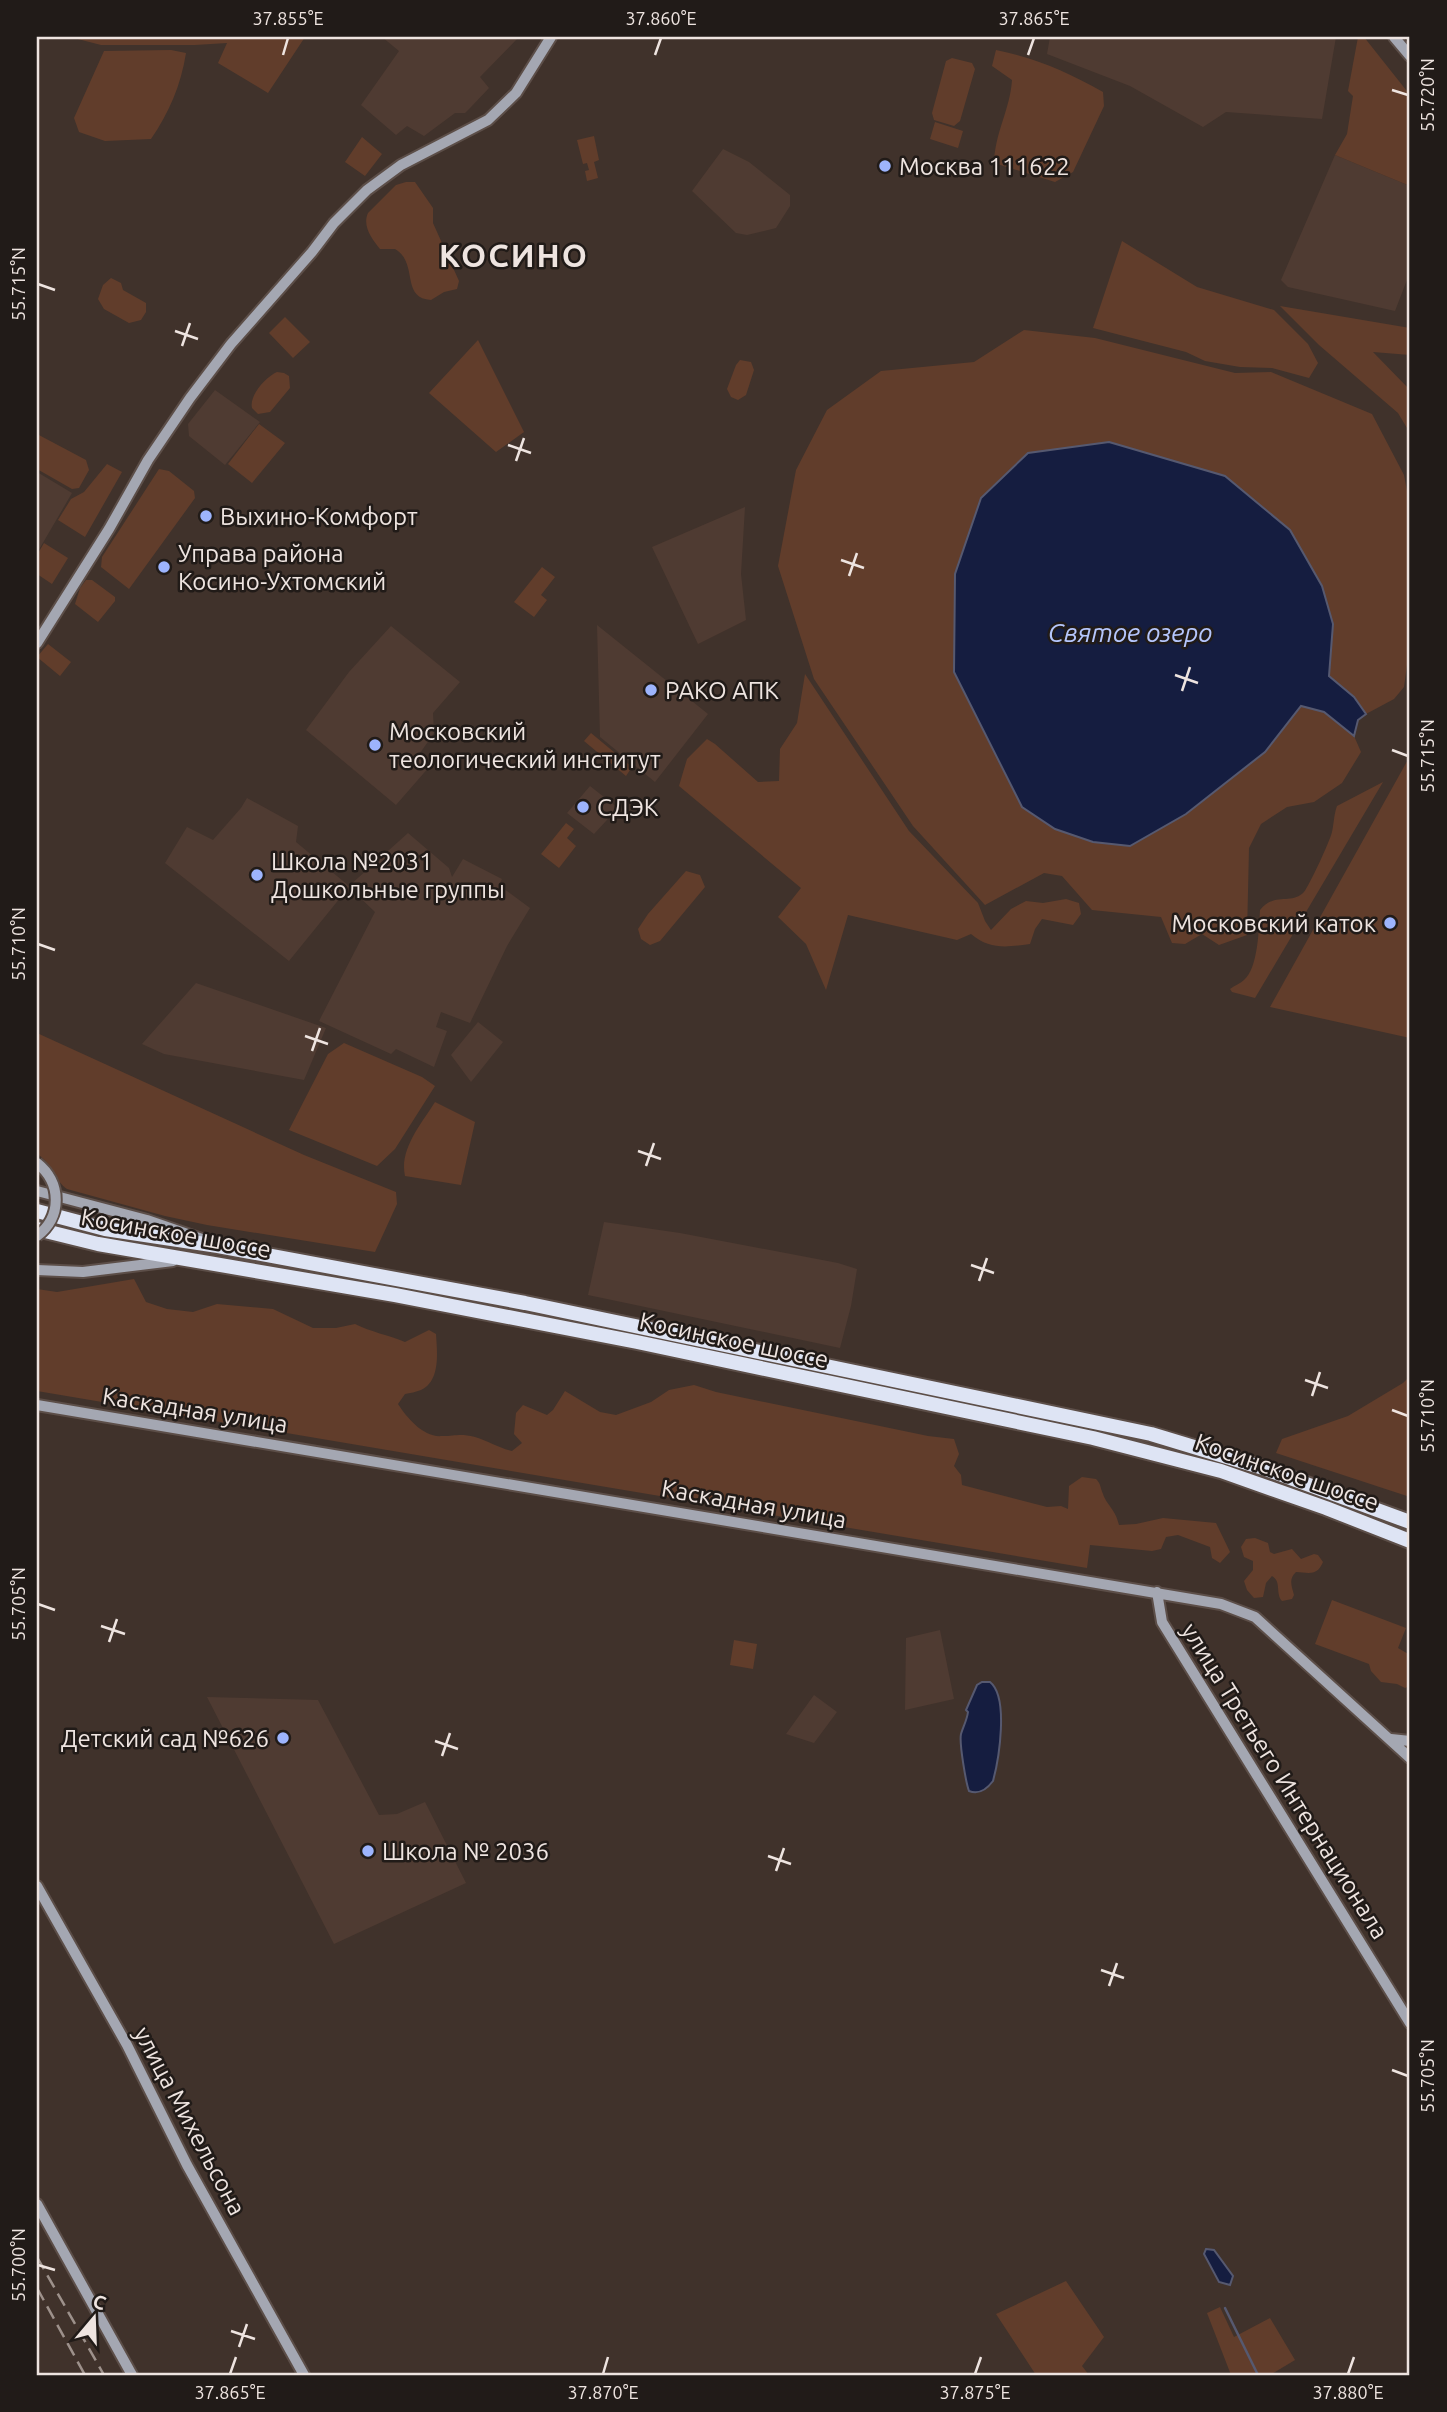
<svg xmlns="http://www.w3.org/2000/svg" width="1447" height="2412" viewBox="0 0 1447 2412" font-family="Ubuntu,sans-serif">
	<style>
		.built { fill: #4f3b32 }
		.green { fill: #613d2b }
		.water { fill: #151d40; stroke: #565970; stroke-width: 2 }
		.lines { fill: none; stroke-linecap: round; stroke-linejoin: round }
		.stream { stroke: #565970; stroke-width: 2.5 }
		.secondary-casing { stroke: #5c4e48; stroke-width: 14 }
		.highway-casing { stroke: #5c4e48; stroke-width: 18 }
		.secondary { stroke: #a4a7b2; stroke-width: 10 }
		.highway { stroke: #dee4f4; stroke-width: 14 }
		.rail { stroke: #9d918b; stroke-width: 2.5; stroke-dasharray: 14 7; stroke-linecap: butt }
		.secondary-bridge-casing { stroke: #5c4e48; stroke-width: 14; stroke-linecap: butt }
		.secondary-bridge { stroke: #a4a7b2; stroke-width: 10 }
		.ticks { fill: none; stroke: #eee4e0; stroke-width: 2.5 }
		.poi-dot { fill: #9db4fd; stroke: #211b18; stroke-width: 2.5 }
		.labels { text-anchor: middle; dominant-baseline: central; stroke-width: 5; stroke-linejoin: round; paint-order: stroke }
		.poi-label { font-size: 24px; fill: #eee4e0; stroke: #211b18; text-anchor: start }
		.street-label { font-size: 24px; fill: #eee4e0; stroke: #211b18 }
		.water-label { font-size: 26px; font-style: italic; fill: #b5c6fc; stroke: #211b18 }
		.district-label { font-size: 32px; font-weight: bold; letter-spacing: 2px; fill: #eee4e0; stroke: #211b18 }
		.neatline { fill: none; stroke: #eee4e0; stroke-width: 2.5 }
		.ticks-label { font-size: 18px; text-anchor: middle; fill: #eee4e0 }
	</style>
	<rect width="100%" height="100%" fill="#40322b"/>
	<!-- built -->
	<path class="built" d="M382,37H519L480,77L489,88L471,107L465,113H455L424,136L407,126L396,135L361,105L399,51Z
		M1050,37H1336L1322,119L1226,112L1203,127L1130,86L1047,54Z
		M723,149L749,162L790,195V206L776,228L747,235L736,233L692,191Z
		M1335,155L1410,186V272L1395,311L1288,287L1281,280Z
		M215,390L260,422L225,465L189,436L188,424Z
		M37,472L72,493L37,553Z
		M745,507L741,574L746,620L698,644L652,547Z
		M597,625L708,714L655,782L600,737Z
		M391,626L460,682L433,713L434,733L418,756L430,766L396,805L306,730L349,672Z
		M590,786L618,808L594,834L567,813Z
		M247,798L298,826L296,842L349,886L408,833L449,868L452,877L463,859L502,879L499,885L530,908L507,946L470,1023L441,1012L436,1027L447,1031L434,1067L396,1049L391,1054L319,1021L375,912L349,887L289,961L165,863L187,827L213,840L241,808Z
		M196,983L326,1028L304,1080L164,1054L142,1044Z
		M478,1022L503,1042L471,1082L451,1055Z
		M604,1222L680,1233L838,1263L857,1269L851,1306L840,1348L588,1295Z
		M940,1630L954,1699L905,1710L906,1638Z
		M814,1695L837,1712L814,1743L786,1734Z
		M207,1697L318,1700L379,1815L397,1814L425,1802L466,1883L334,1944Z"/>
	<!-- green -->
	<path class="green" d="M70,37H305L268,93L218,63L227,43L195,45H101Z
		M1358,37H1364L1410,95V186L1335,155L1347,134L1353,96L1348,91Z
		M171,50L186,53C181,85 169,113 151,139L105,141L79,132L74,118L104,51Z
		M996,50C1035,58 1068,72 1103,92L1104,106L1073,172L1055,182L994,163C995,132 1010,110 1012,80L992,66Z
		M952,58L972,63L975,69L960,121L954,126L934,120L932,113L946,61Z
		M935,122L963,131L958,148L930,139Z
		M594,136L599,160L594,162L598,178L587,181L585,171L589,170L587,163L583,164L577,140Z
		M362,137L382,154L365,176L345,162Z
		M406,182H415L433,208V223L459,281L457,289L444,292L431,300C400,298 419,263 395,249H380C372,239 362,226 368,213L396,185Z
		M1122,241L1197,287L1274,310L1308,344L1318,363L1309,378L1272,368L1240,367L1205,361L1186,352L1093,328Z
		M111,278L121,283L123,290L146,303V312L141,320L129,323L104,309L98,299L103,285Z
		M1280,306L1410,328V355L1373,352L1410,390V433L1398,413L1319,345Z
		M285,317L310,342L293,358L269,333Z
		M1024,330L1095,338L1235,373L1271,372L1372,414L1404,475L1410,507V643L1404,687L1394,699L1366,714L1354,697L1329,676L1333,624L1225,476L1109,442L1028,453L954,672L1022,807L1055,829L1093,842L1130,845L1186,814L1265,752L1301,705L1324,712L1354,736L1361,752L1342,783L1314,802L1287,807L1261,824L1249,848L1247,935L1219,945L1202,934L1185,944L1172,943L1161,917L1092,910L1062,876L1044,873L985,905L913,826L814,679L778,566L796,470L827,410L881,371L974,362Z
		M478,340L524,432L496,452L429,393Z
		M740,360L751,362L754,370L746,395L738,400L731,397L727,389L736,365Z
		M277,372L284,373L289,376L290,388L270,412L258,414L252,408C249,395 266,377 277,372Z
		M259,424L285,443L252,483L228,464Z
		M37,434L86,460L89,470L79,488L72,489L37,469Z
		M107,464L122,472L85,537L58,520L71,499L84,492Z
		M159,469L169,471L194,491L195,498L129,589L101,567L102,557Z
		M44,543L68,558L52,584L37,574V555Z
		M542,567L555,577L541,595L547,600L534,617L514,602Z
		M86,580H92L115,597V601L98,622L75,604L80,588Z
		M48,644L71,662L60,676L37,657Z
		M805,674L909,831L978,903L985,921L991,930L1011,909L1026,901L1043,903L1066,899L1079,903L1081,914L1073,925L1042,919L1035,929L1030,944C1007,947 990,950 971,934L957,940L848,915L826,990L806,944L778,917L801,888L679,786L687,759L707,739L715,744L758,782L779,781L780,749L797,723Z
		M591,733L632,767L626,776L584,741Z
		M1410,756V1038L1270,1007Z
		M1383,782L1255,998L1232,992L1230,989C1235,985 1240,984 1244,980C1258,969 1259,928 1260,910C1274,892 1292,905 1304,892C1309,886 1330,841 1332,832C1334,823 1334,814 1337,806Z
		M566,823L574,829L567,838L576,846L559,868L541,854Z
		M686,871L700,875L705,887L660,941L650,945L641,939L638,929L648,914Z
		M37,1033L304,1155L396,1192L397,1204L375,1252L207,1225L165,1216L67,1189C54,1180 51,1162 37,1154Z
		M344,1043L422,1077L435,1086L395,1149L377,1166L289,1130L328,1054Z
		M435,1102L475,1122L461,1185L405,1176C399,1149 422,1123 435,1102Z
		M134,1279L146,1302L167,1309L193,1312L217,1304L273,1309L313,1328H336L355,1324C371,1332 388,1335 405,1342L429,1330L436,1334C437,1351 441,1381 421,1390C416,1392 410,1393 405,1394L398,1404C407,1418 424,1438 442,1436C456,1436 460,1433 475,1437C488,1441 499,1448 512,1451L522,1443L514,1434L516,1413L523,1405L547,1415L553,1410L565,1391L600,1412L616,1415L651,1402L669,1390L694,1385L716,1392L928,1436L954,1439L959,1454L954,1466L961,1475L962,1485L1047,1507L1061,1506L1068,1509L1069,1486L1082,1477L1096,1479C1101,1484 1100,1487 1103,1494C1107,1506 1115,1508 1119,1525L1136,1524L1163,1518L1216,1523L1230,1552L1220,1563L1212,1558L1210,1547L1178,1535L1166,1537L1161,1549L1152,1551L1090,1545L1087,1568L37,1391V1289L57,1292Z
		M1410,1376V1497L1276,1453L1282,1439L1348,1416L1403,1383Z
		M1255,1538L1268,1543L1270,1552L1274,1554L1292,1549L1301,1559L1314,1554L1318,1555L1323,1562C1317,1576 1310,1573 1296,1572C1288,1579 1292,1587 1294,1595L1292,1599L1282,1601C1275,1593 1282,1582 1272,1576L1266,1583L1263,1597L1254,1598L1247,1590L1244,1581L1253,1570V1561L1244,1557L1241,1547L1246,1539Z
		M1332,1600L1406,1628L1398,1648L1410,1655V1686L1405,1688L1397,1684L1381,1682L1371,1671L1369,1664L1315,1644Z
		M734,1640L757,1644L753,1669L730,1665Z
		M1066,2281L1104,2337L1082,2366L1089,2375H1036L996,2314Z
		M1220,2307L1234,2337L1270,2318L1295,2360L1270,2375H1231L1207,2313Z"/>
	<!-- water -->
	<path class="water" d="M1109,442L1225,476L1290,530L1322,586L1333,624L1329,676L1354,697L1366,714L1358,720L1354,736L1324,712L1301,706L1265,752L1186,814L1130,846L1093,842L1055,829L1022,807L954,672L955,574L981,498L1028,453Z
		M982,1682H990C1009,1697 999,1759 993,1781C987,1789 979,1795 969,1791C966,1783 959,1743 961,1734C963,1727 967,1720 968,1712L966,1710L977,1685Z
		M1206,2249L1214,2250L1233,2276L1230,2285L1219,2282L1204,2254Z"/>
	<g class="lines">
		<!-- stream -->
		<path class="stream" d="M1225,2308L1258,2375"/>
		<!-- secondary casing -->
		<g class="secondary-casing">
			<path id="secondary" d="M1394,37L1410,56
				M37,643L109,529L148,460L190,398L231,344L312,252L334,223L367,190L401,165L488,120L516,93L551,37
				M37,1191L147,1220L202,1239
				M37,1270L83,1272L173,1261
				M37,1405L1221,1604L1255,1617L1410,1758
				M1157,1592L1162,1622L1410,2023
				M1391,1739L1410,1741
				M37,1886L127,2045L187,2165L304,2375
				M37,2204L132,2375"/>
		</g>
		<!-- highway casing -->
		<g class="highway-casing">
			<path id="highway" d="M37,1211L105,1229L218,1246L525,1303L1151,1434L1260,1467L1410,1522
				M37,1229L98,1244L395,1295L637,1342L1093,1438L1221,1471L1326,1508L1410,1541"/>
		</g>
		<!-- secondary -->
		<use href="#secondary" class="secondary"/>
		<!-- highway -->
		<use href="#highway" class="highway"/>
		<!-- rail -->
		<path class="rail" d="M37,2257L104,2375
			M37,2288L85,2375"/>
		<!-- secondary-bridge casing -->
		<g class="secondary-bridge-casing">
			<path id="secondary-bridge" d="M37,1163C62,1183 62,1217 37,1236"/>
		</g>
		<!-- secondary-bridge -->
		<use href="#secondary-bridge" class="secondary-bridge"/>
	</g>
	<!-- ticks -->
	<path class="ticks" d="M283,55L288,38M655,55L661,38M1028,55L1034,38M1392,90L1408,95M38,284L55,290M175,331L198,339M182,346L190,323M508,445L531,453M516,461L524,438M841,560L864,568M849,576L857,553M1175,675L1198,683M1182,691L1190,667M1392,750L1408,756M38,944L55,950M305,1036L328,1044M312,1051L320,1028M638,1151L661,1159M646,1166L654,1143M971,1265L994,1273M979,1281L987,1258M1305,1380L1328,1388M1312,1396L1320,1372M1392,1410L1408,1416M38,1604L55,1610M101,1626L125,1634M109,1642L117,1619M435,1741L458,1749M442,1756L450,1733M768,1856L791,1864M776,1871L784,1848M1101,1970L1124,1978M1109,1986L1117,1963M1392,2070L1408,2076M38,2265L55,2270M231,2331L255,2339M239,2347L247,2324M230,2374L236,2357M603,2374L608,2357M975,2374L981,2357M1348,2374L1354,2357"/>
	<!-- markers -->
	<g class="poi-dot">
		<circle cx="885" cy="166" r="7"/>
		<circle cx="206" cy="516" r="7"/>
		<circle cx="164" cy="567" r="7"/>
		<circle cx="651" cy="690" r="7"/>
		<circle cx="375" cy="745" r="7"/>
		<circle cx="583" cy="807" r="7"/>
		<circle cx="257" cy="875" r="7"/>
		<circle cx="1390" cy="923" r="7"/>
		<circle cx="283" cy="1738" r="7"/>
		<circle cx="368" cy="1851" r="7"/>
	</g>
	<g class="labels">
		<!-- poi labels -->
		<g class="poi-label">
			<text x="899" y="166">Москва 111622</text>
			<text x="220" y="516">Выхино-Комфорт</text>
			<text x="178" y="553">Управа района<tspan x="178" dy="28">Косино-Ухтомский</tspan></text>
			<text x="665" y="690">РАКО АПК</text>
			<text x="389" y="731">Московский<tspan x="389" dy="28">теологический институт</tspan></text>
			<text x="597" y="807">СДЭК</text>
			<text x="271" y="861">Школа №2031<tspan x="271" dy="28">Дошкольные группы</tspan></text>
			<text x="1376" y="923" text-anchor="end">Московский каток</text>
			<text x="269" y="1738" text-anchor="end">Детский сад №626</text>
			<text x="382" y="1851">Школа № 2036</text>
		</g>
		<!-- street labels -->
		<g class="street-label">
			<text transform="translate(176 1233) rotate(10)">Косинское шоссе</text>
			<text transform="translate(734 1340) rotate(12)">Косинское шоссе</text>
			<text transform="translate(195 1410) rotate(9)">Каскадная улица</text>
			<text transform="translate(1287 1472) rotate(19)">Косинское шоссе</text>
			<text transform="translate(754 1504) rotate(10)">Каскадная улица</text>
			<text transform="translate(1285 1781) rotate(58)">улица Третьего Интернационала</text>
			<text transform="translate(190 2121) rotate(62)">улица Михельсона</text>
		</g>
		<!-- water labels -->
		<g class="water-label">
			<text x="1130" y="632">Святое озеро</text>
		</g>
		<!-- district labels -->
		<g class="district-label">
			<text x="514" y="255">КОСИНО</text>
		</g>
	</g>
	<!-- border -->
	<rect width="1447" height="2412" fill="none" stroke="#211b18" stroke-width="77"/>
	<!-- north arrow -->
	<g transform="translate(94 2318) rotate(19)" stroke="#211b18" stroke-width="5" paint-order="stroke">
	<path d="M0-5L12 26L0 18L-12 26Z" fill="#eee4e0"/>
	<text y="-10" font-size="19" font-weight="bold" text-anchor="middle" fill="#eee4e0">С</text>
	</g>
	<rect x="38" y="38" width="1370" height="2336" class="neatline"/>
	<g class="ticks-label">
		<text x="288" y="25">37.855°E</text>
		<text x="661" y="25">37.860°E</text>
		<text x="1034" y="25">37.865°E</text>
		<text transform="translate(1428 95) rotate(-90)" y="6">55.720°N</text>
		<text transform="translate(19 284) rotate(-90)" y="6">55.715°N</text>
		<text transform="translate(1428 756) rotate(-90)" y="6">55.715°N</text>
		<text transform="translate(19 944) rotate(-90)" y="6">55.710°N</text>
		<text transform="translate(1428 1416) rotate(-90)" y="6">55.710°N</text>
		<text transform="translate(19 1604) rotate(-90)" y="6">55.705°N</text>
		<text transform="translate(1428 2076) rotate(-90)" y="6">55.705°N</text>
		<text transform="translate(19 2265) rotate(-90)" y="6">55.700°N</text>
		<text x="230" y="2399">37.865°E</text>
		<text x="603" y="2399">37.870°E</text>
		<text x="975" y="2399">37.875°E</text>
		<text x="1348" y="2399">37.880°E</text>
	</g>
</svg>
